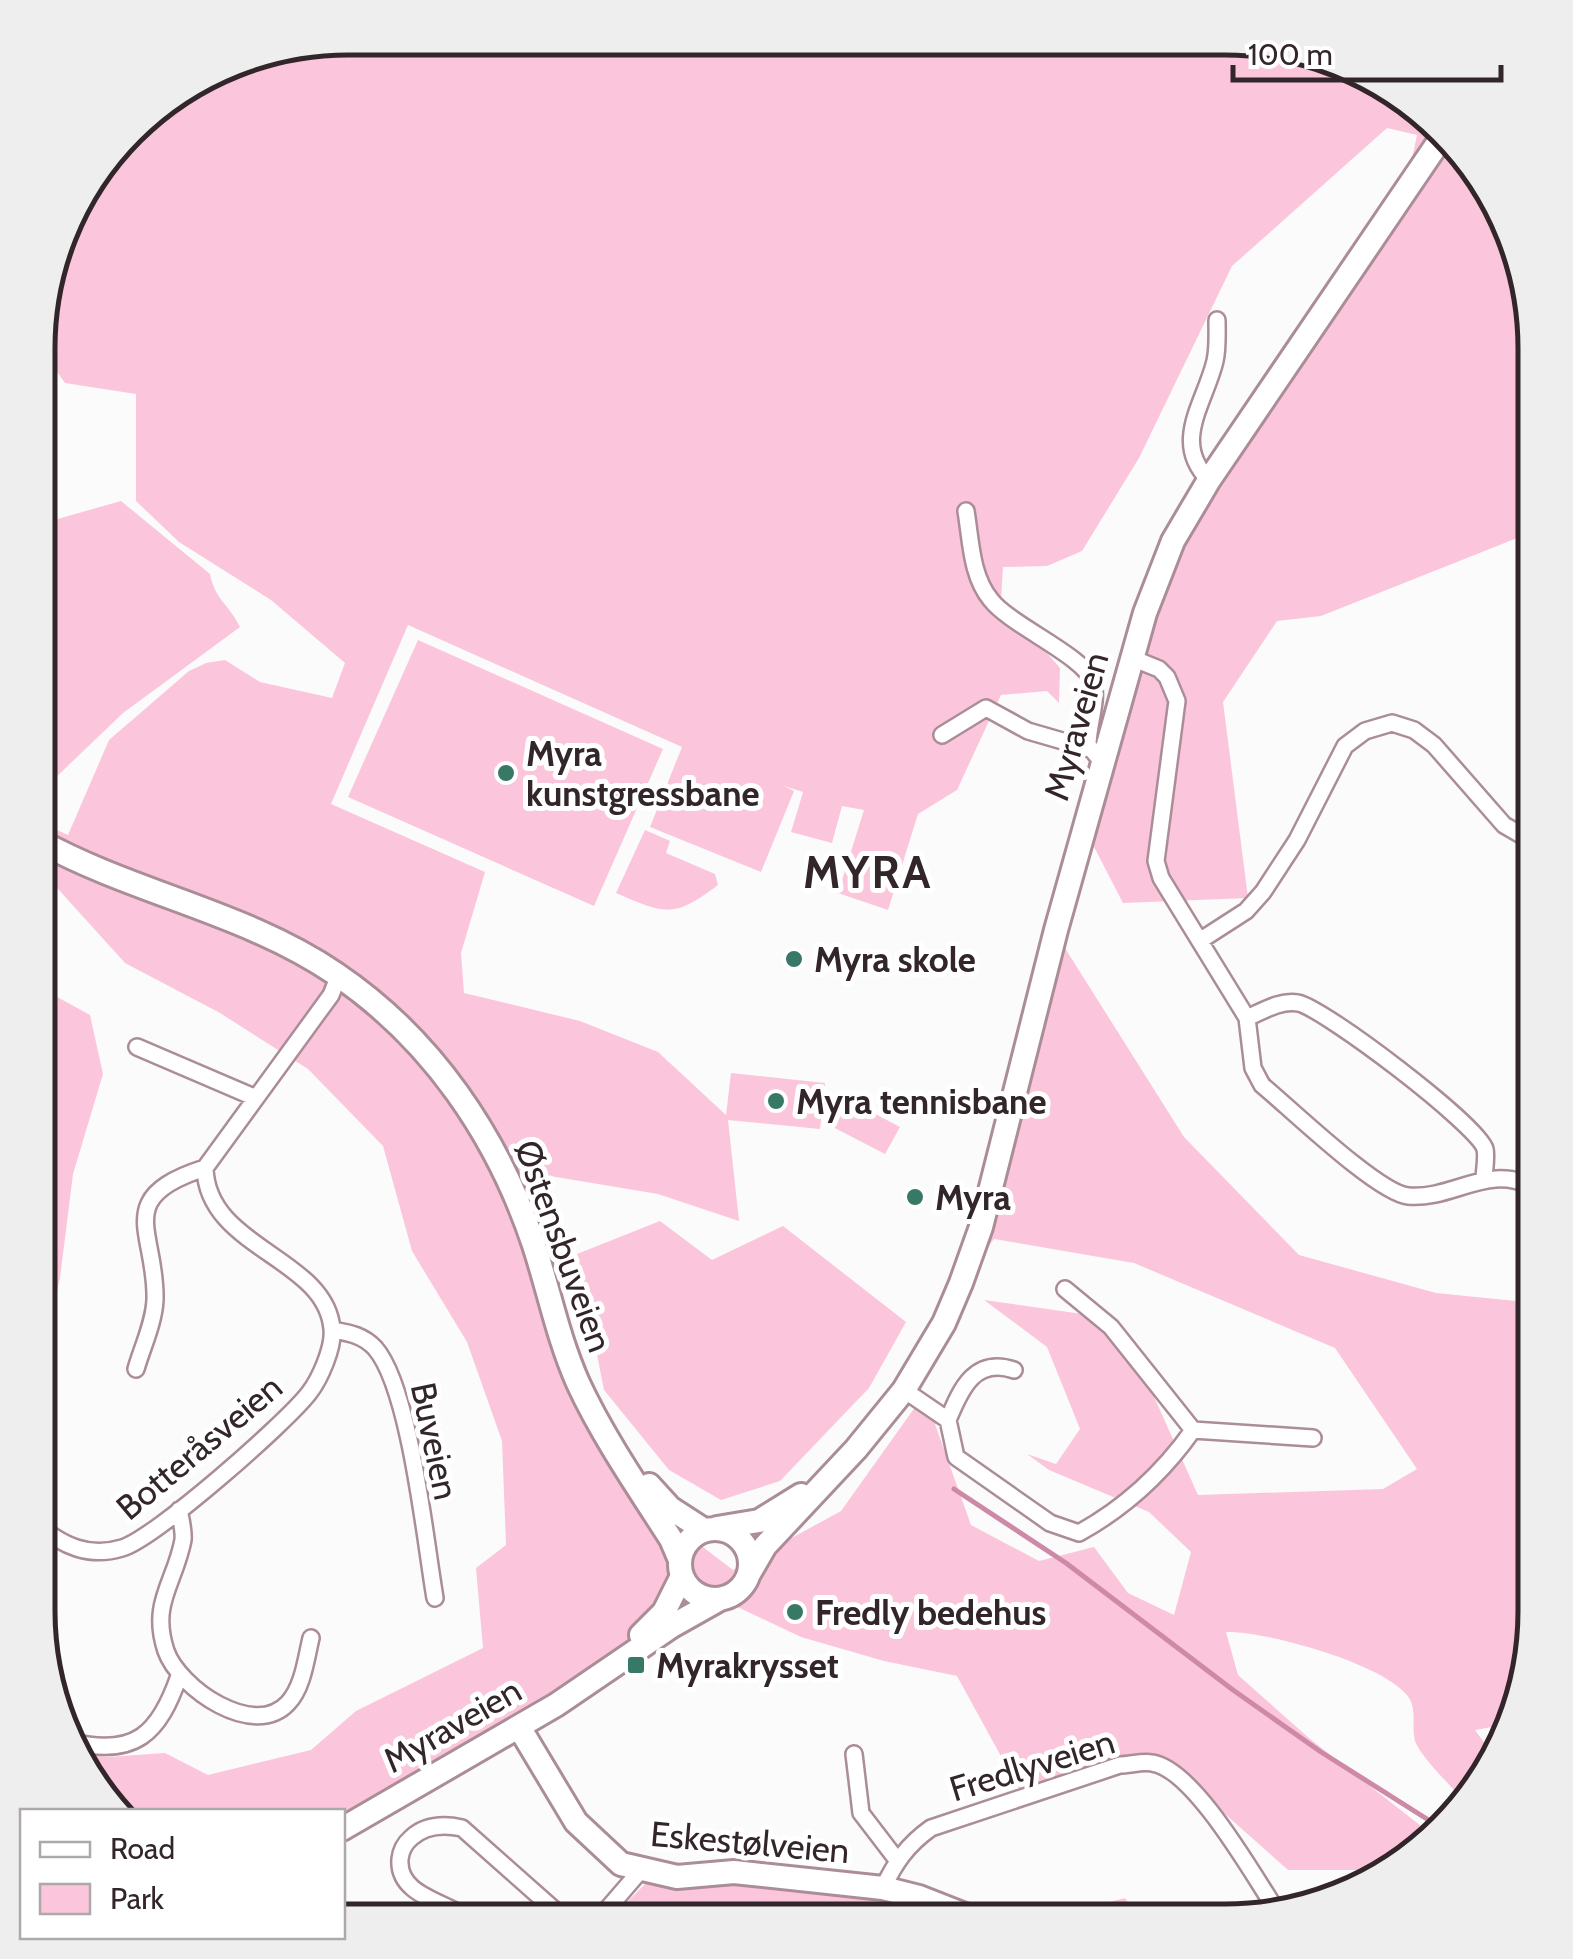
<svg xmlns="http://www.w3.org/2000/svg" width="1573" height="1959" viewBox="0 0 1573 1959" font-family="Cabin,sans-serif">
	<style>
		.green { fill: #fbc6db }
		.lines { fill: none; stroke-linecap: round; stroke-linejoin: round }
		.stream { stroke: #ce89a6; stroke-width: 5 }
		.minor-casing { stroke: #ab8d98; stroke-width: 20 }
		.secondary-casing { stroke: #ab8d98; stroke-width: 28 }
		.minor { stroke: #fff; stroke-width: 15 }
		.secondary { stroke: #fff; stroke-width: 22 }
		.poi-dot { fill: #387867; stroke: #fff; stroke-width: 4 }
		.labels { text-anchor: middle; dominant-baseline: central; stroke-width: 10; stroke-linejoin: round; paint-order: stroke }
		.street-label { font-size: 35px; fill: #32262a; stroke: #fff }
		.poi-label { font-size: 35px; font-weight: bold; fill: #32262a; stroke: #fff; text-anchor: start }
		.district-label { font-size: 45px; font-weight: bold; letter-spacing: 2.5px; fill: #32262a; stroke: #fff }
		.rim { fill: none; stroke: #32262a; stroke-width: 5 }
	</style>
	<rect width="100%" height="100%" fill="#fbfbfb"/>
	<!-- green -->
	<path class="green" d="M348,38L1266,40L1398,90L1494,193L1535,347V531L1321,616L1277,621L1223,702L1248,898L1123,903L1093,845L1096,745L1182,536L1406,187L1417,135L1387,128L1232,266L1139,458L1082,551L1047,566L1003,567L1001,600L1060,668L1059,703L1047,691L1001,695L957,790L918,814L888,910L838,893L864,810L842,806L832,843L791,832L803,792L784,786L794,791L761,872L650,827L682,747L408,625L331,804L485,872L461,953L464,993L580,1021L658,1052L726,1115L731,1073L825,1083L820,1129L728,1120L739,1221L658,1194L514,1170L538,1242L611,1429L695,1541L733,1570L841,1511L918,1403L942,1420L935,1424L971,1525L1039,1561L1094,1547L1128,1593L1174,1615L1191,1552L1149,1512L1049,1470L1027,1454L1056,1464L1080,1429L1047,1347L984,1300L1089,1315L1151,1390L1198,1495L1383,1489L1417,1469L1335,1348L1134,1263L994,1239L981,1256L1063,945L1184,1137L1299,1255L1436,1293L1535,1303V1632L1503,1725L1475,1730L1493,1755L1484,1783L1464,1801C1452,1787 1420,1756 1415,1741C1411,1725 1418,1709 1407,1695C1381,1663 1266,1631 1226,1632L1238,1675L1310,1739L1430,1833L1390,1870H1288L1207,1798L1142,1767L1025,1800L957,1676L884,1661L801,1637L706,1592L613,1662L343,1839L342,1812L121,1811L79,1766L75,1752L108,1757L165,1753L208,1775L311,1750L356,1711L483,1648L476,1568L506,1545L502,1441L467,1342L412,1251L383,1146L308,1069L220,1013L125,963L39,868V822L68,835L109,740L189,671L206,663L225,660L260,682L332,698L345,663L271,600L179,542L136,501V394L65,383L40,348V307L79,193L144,114L247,54Z
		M121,501L210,574C215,600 229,604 240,627L123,713L52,781L39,773L40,524Z
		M418,640L663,749L594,906L348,797Z
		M645,830L670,841L666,853L715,874L718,885C673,919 665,914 616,893Z
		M39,987L90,1015L103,1074L73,1174L60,1278L43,1354L38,1359Z
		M845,1098L900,1127L885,1154L831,1126Z
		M660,1221L712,1260L783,1226L906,1322L869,1388L780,1481L721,1500L669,1470L604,1390L577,1254Z
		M654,1875L865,1898L938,1921H608Z
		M1125,1898L1141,1921H1037Z"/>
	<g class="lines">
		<!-- stream -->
		<path class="stream" d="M954,1489L1066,1563L1233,1690L1321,1752L1438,1826"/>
		<!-- minor casing -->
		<g class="minor-casing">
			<path id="minor" d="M1209,480C1171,442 1205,403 1215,361C1218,348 1217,334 1217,320
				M966,511C971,541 971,576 991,600C1011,626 1087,657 1093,683C1098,701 1088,725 1088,745L1102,762
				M1132,658L1159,669L1167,677L1177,701L1156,861L1161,878L1247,1018
				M942,735L986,708L1028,731L1090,749
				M1201,940L1246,911L1263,892L1297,840L1345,746L1365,731L1392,723L1414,730L1434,745L1504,825L1535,843
				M137,1047L256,1098
				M1484,1180C1484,1171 1487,1158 1485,1149C1478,1125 1324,1008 1298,1003C1280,1000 1263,1011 1247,1018L1253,1068L1262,1085C1291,1109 1378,1193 1408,1196C1454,1200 1488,1162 1535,1188
				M333,1330C349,1333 363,1335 375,1348C410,1388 425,1540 435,1598
				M136,1369C142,1348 154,1323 155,1300C157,1232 111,1198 205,1168
				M904,1390L948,1420L956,1457L1050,1523L1079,1533C1126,1507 1162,1474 1193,1430L1111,1327L1065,1289
				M948,1420C961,1388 975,1357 1014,1370
				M1193,1430L1313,1438
				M179,1510C181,1519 184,1531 183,1540C175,1583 150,1603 166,1651C179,1688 254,1740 288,1703C303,1687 306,1659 311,1638
				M38,1525C63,1546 89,1558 122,1548C154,1539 286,1423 309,1393C320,1379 334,1347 332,1329C326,1257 207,1249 205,1168L331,995L339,975
				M72,1742C135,1757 159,1734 179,1676
				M854,1754L861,1813L897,1860
				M883,1888C895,1863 907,1845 931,1828L1120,1765C1130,1765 1142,1761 1152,1763C1194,1769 1253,1875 1277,1911
				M472,1921C449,1902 397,1897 400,1859C401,1850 404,1844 411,1838C425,1825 444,1824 462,1828L567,1921
				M597,1921L641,1870
				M751,1921L754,1918"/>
		</g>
		<!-- secondary casing -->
		<g class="secondary-casing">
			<path id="secondary" d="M39,841C135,894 245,912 336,974C432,1039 498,1137 534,1245C549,1291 558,1338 578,1383C603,1437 639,1489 671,1539L680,1560
				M649,1485L670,1508L704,1530
				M717,1528L759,1521L801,1495
				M680 1564a35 35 0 1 1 70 0a35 35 0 1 1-70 0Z
				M750,1572L765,1546L856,1449L904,1390L944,1323L961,1283L981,1227L1056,930L1145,613L1173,541L1209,480L1442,137
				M641,1635L664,1612L682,1576
				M519,1727L576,1822L621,1864L677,1877L734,1872L883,1888L919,1897L980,1921
				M342,1829L556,1705L672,1626L720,1599"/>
		</g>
		<!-- minor -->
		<use href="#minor" class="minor"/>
		<!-- secondary -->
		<use href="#secondary" class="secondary"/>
	</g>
	<!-- markers -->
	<g class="poi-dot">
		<circle cx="506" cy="773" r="10"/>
		<circle cx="794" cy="959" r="10"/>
		<circle cx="776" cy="1101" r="10"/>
		<circle cx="915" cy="1197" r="10"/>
		<circle cx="795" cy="1612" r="10"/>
		<rect x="626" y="1655" width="20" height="20" rx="5"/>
	</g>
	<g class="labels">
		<!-- street labels -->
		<g class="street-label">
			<text transform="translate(1076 726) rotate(-74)">Myraveien</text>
			<text transform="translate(564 1246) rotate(70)">Østensbuveien</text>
			<text transform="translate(435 1441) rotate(78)">Buveien</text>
			<text transform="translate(199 1447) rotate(-40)">Botteråsveien</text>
			<text transform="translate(452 1725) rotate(-30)">Myraveien</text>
			<text transform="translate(1032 1765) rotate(-17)">Fredlyveien</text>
			<text transform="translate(750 1842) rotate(5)">Eskestølveien</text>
		</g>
		<!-- poi labels -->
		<g class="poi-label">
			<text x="526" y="753">Myra<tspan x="526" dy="40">kunstgressbane</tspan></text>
			<text x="814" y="959">Myra skole</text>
			<text x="796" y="1101">Myra tennisbane</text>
			<text x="935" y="1197">Myra</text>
			<text x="815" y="1612">Fredly bedehus</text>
			<text x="656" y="1665">Myrakrysset</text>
		</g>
		<!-- district labels -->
		<g class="district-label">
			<text x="868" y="872">MYRA</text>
		</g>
	</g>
	<!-- crop -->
	<path d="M0 0H1573V1959H0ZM348 55H1225A293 293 0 0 1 1518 348V1611A293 293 0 0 1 1225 1904H348A293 293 0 0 1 55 1611V348A293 293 0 0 1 348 55Z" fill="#efeeee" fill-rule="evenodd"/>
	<path class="rim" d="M348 55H1225A293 293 0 0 1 1518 348V1611A293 293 0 0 1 1225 1904H348A293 293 0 0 1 55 1611V348A293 293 0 0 1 348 55Z"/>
	<!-- legend -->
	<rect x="20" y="1809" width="325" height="130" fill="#ffffff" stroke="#ada8aa" stroke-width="2.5"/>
	<rect x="40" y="1842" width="50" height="15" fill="#ffffff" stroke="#ada8aa" stroke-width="2.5"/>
	<text x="110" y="1859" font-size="30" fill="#32262a">Road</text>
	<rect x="40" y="1884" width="50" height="30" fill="#fbc6db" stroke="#ada8aa" stroke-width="2.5"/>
	<text x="110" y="1909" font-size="30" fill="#32262a">Park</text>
	<!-- scale -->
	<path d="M1233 65v15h268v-15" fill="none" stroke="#32262a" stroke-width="5"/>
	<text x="1248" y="65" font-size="30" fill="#32262a" stroke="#ffffff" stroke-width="8" paint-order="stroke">100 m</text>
</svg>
